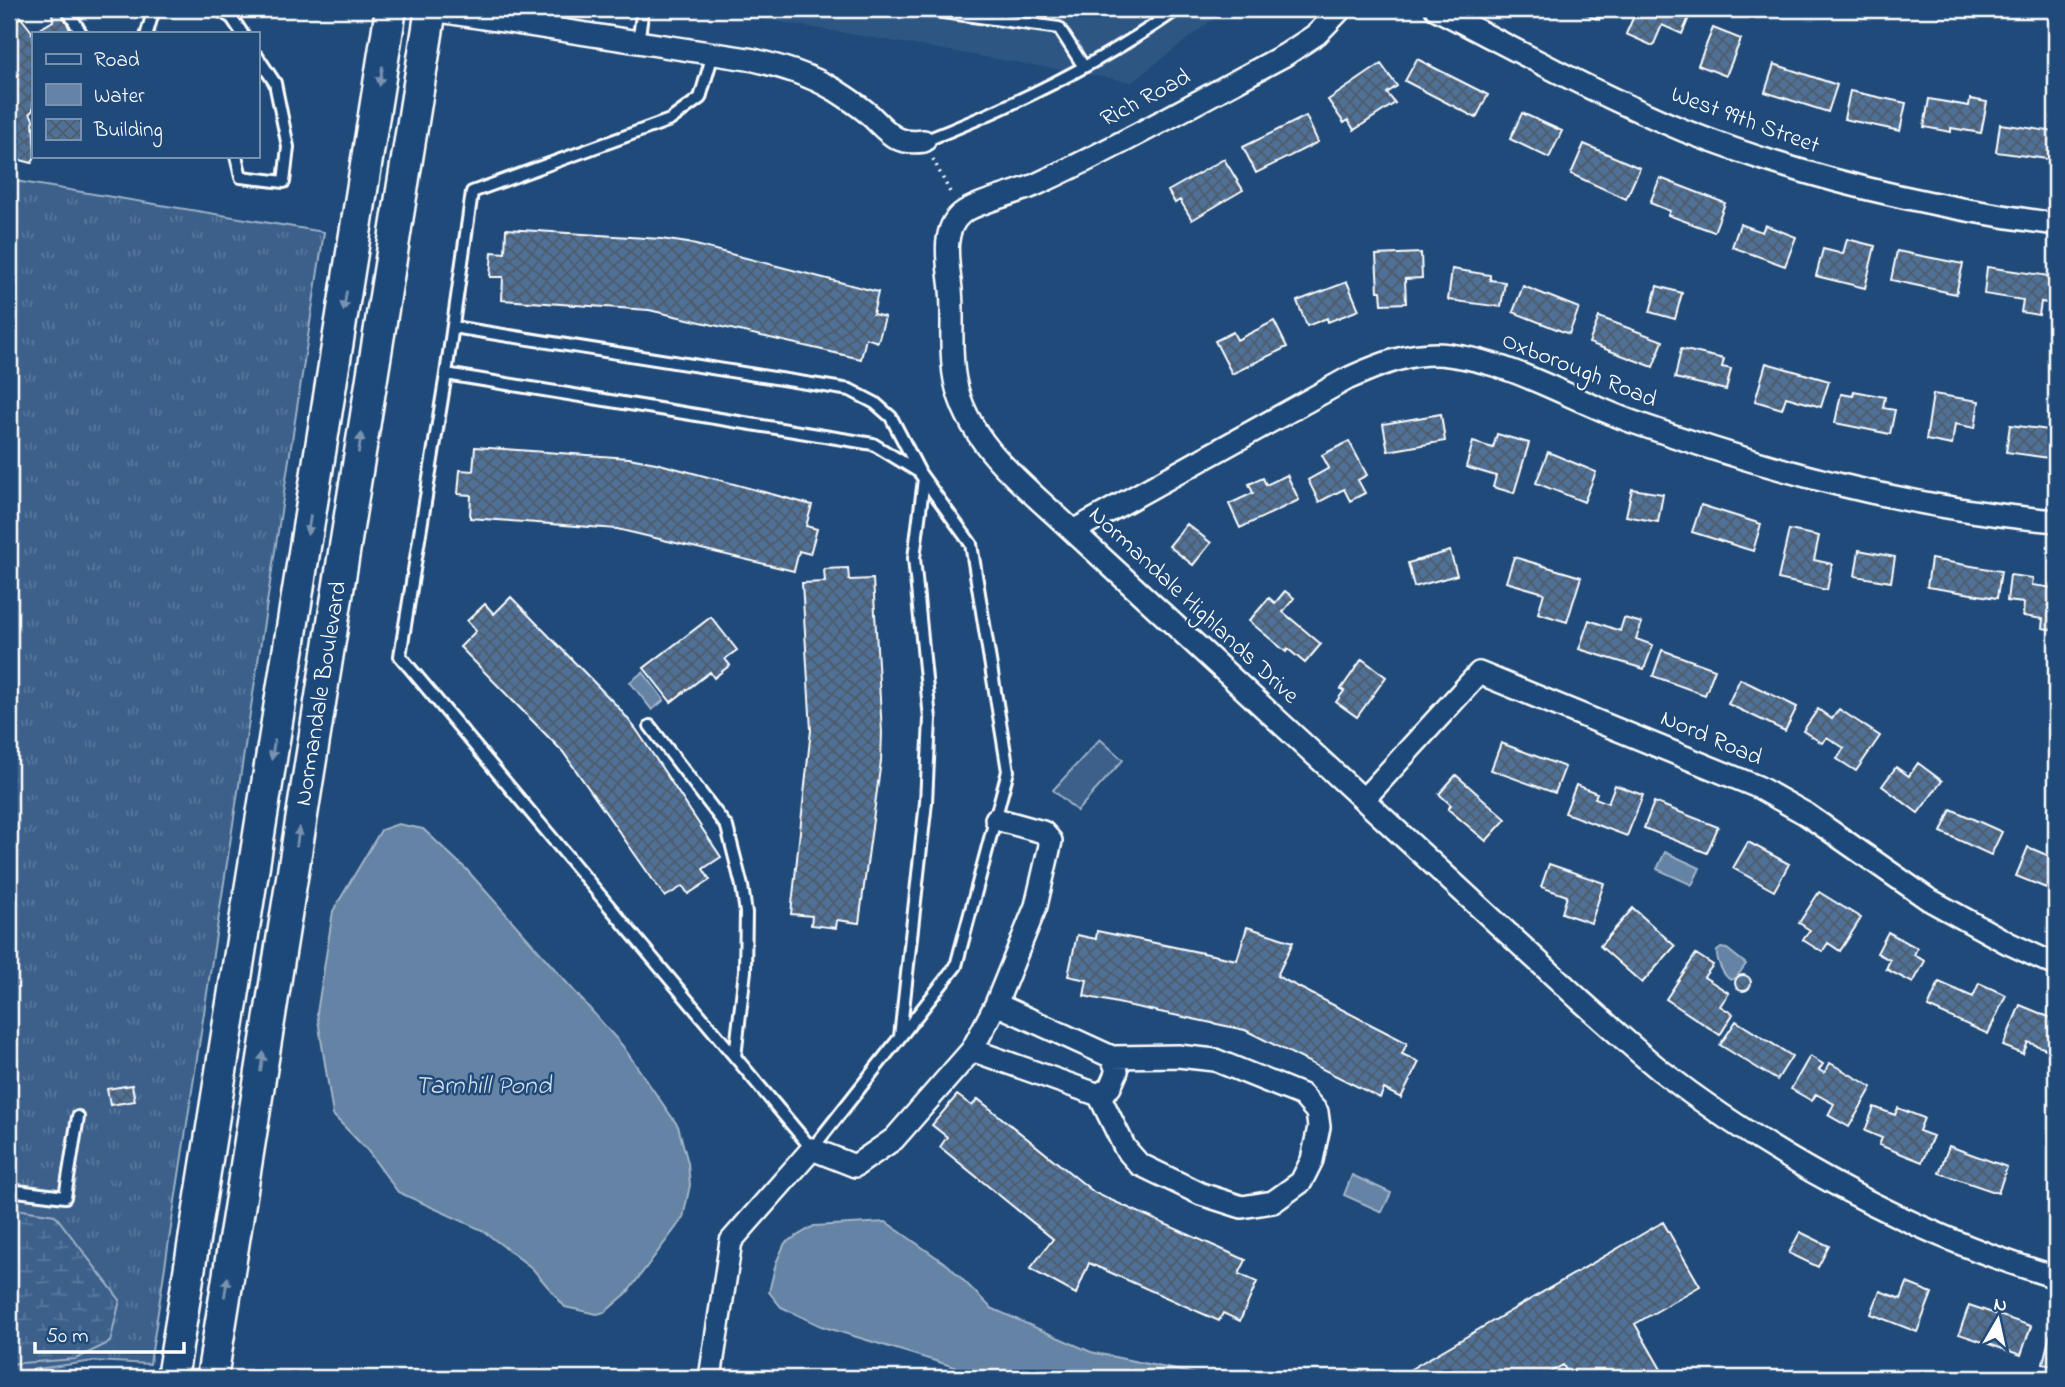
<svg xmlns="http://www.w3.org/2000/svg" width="2065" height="1387" viewBox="0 0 2065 1387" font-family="'Indie Flower',sans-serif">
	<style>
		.built { fill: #2e5683 }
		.grass { fill: url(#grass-tufts); stroke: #9eb0c5; stroke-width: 2 }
		.wetland { fill: url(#wetland-marsh); stroke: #9eb0c5; stroke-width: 2 }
		.pitch { fill: #3c618b; stroke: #9eb0c5; stroke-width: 2 }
		.water { fill: #6583a4; stroke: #a3b5c8; stroke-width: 2 }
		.building { fill: url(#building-cross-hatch); stroke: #fff; stroke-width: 2 }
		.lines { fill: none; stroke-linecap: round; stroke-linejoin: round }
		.lane-casing { stroke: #fff; stroke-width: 16 }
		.street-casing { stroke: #fff; stroke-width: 26 }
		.secondary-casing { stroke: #fff; stroke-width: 35 }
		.path { stroke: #fff; stroke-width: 3.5; stroke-dasharray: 2 5; stroke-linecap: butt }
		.lane { stroke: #1f4a7a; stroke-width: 10 }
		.street { stroke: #1f4a7a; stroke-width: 21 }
		.secondary { stroke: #1f4a7a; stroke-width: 30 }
		.oneway { fill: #7992af }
		.labels { text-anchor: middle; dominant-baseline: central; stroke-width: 5; stroke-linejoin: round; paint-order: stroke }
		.street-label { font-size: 24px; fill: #fff; stroke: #1f4a7a }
		.water-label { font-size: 26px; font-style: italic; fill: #d8e0e8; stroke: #1f4a7a }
	</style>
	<defs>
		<pattern id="grass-tufts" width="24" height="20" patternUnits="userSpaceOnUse" patternTransform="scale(1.75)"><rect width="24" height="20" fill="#3c618b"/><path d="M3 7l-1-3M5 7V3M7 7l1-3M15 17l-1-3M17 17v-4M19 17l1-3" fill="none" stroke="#59799c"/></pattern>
		<pattern id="wetland-marsh" width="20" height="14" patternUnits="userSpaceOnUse" patternTransform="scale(1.75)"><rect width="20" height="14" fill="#3c618b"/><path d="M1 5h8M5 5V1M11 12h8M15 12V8" fill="none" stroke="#59799c"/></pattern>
		<pattern id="building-cross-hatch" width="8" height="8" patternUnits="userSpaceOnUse" patternTransform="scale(1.75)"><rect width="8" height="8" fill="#507197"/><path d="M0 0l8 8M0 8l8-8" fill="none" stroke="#4e5b6a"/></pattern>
	</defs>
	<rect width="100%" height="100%" fill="#1f4a7a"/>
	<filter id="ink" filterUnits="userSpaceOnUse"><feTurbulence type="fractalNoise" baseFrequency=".0143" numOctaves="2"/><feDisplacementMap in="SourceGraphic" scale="14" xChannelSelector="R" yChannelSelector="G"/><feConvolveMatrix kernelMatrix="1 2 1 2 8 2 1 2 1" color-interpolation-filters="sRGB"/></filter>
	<g filter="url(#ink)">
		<!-- built -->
		<path class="built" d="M705,9H1226L1132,82Z"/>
		<!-- grass -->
		<path class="grass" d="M9,180L324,232L150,1364L94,1361L9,1373Z"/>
		<!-- wetland -->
		<path class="wetland" d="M9,1208L55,1215L120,1300L110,1342L76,1359L9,1364Z"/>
		<!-- pitch -->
		<path class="pitch" d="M1100,739L1123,760L1077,811L1053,790Z"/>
		<!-- water -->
		<path class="water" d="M643,672L664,700L652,710L630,682Z
			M398,824L423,829L467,870L622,1045L678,1126L688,1163L690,1185L683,1218L627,1293L605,1312L597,1314L565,1307L532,1268L482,1230L398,1192L367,1150L333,1115L317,1013L333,911L381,830Z
			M1665,852L1700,868L1692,885L1657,869Z
			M1721,948L1727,949L1746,964L1736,978L1731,980C1723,976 1716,959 1717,951Z
			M1352,1175L1391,1193L1382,1212L1344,1195Z
			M886,1222L949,1266L991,1308L1091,1352L1214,1378H1000L958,1368L821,1326L781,1307L769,1292L776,1263L785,1243L814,1226Z"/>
		<!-- building -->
		<path class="building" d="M9,9H14L33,33V110L30,113L33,119L35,156L32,163L9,157Z
			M1576,9H1604L1599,20Z
			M1637,9H1689L1692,10L1682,34L1662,25L1653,46L1626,34Z
			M63,12L71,33H33L53,21L52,14Z
			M1713,28L1741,39L1726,76L1698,65Z
			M1417,59L1488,95L1476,118L1405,81Z
			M1381,64L1397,86L1387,93L1395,103L1354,130L1348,120L1344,123L1328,100Z
			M1774,64L1837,85L1828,112L1765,92Z
			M1850,91L1906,103L1900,131L1844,119Z
			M1929,99L1969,106L1970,99L1987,102L1981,133L1951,128V132L1924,127Z
			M1522,113L1562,131L1549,158L1510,139Z
			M1306,116L1318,142L1256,173L1243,147Z
			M2000,124L2056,132L2054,160L1996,152Z
			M1584,144L1640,168L1626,199L1571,174Z
			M1224,159L1243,190L1192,220L1180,200L1175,203L1168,191Z
			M1660,178L1725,203L1714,232L1668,215L1670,211L1650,203Z
			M1740,224L1762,232L1765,225L1796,237L1785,266L1732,247Z
			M506,229L661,239L688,243L878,292L873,314L885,317L878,342L866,338L861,359L649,310L502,300L503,277H490L492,252L505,253Z
			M1847,239L1875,246L1865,288L1816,276L1823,249L1843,254Z
			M1897,251L1963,264L1956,294L1891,280Z
			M1421,253L1422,278L1405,279L1406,303L1382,304L1381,291H1378L1376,255Z
			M1987,267L2056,277L2054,304L2041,302L2039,315L2021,312L2023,300L1984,294Z
			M1452,269L1490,275V280L1505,282L1501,307L1448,300Z
			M1347,282L1359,310L1328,322L1327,318L1307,326L1297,301Z
			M1523,286L1579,308L1569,334L1513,312Z
			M1657,286L1682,293L1675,319L1650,312Z
			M1599,317L1663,341L1653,367L1589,343Z
			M1274,321L1287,347L1232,374L1215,341L1233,332L1237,340Z
			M1681,349L1724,359L1722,367L1731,369L1726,390L1675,378Z
			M1766,363L1829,381L1821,407L1786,397L1782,409L1755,401Z
			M1854,391L1885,397L1883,408L1895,410L1890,434L1835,423L1841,394L1853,396Z
			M1933,394L1979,401L1975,428L1955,424L1952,445L1926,440Z
			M1441,414L1445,441L1388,451L1383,424Z
			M2010,425L2056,431V459L2006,452Z
			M1497,434L1529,443L1514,493L1493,487L1496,476L1466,467L1473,442L1493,448Z
			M1349,441L1367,475L1358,480L1365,493L1350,501L1344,489L1319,502L1308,480L1329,468L1322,455Z
			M475,447L629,458L656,463L812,505L806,526L817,529L810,554L799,551L794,571L617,529L470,518L471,495L458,494L460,470L473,471Z
			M1548,452L1596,472L1584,502L1536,483Z
			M1287,475L1299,500L1240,528L1229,504L1253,493L1249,484L1263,478L1266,485Z
			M1632,489L1663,494L1658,522L1626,516Z
			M1701,505L1761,524L1753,551L1692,532Z
			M1187,524L1211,543L1193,565L1169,546Z
			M1789,530L1819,536L1814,560L1832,564L1827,590L1778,579Z
			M1859,550L1895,557L1891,582L1855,576Z
			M1450,551L1457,575L1414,587L1408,563Z
			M1514,557L1581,577L1567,622L1538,613L1544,593L1506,582Z
			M1931,559L2001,571L1997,598L1927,587Z
			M848,568L849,580L873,579L882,733L881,761L859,923L837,920L836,928L811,925L812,916L791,914L811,730L802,583L825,582L824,569Z
			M2010,575L2033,578L2032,585L2053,588L2056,575V630L2042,628L2043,619L2023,616L2024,603L2007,601Z
			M1285,591L1294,598L1283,612L1321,644L1305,663L1288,649L1286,652L1249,621L1269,598L1275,603Z
			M511,597L619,708L636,729L721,857L703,869L710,880L688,894L683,886L665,897L563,752L460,647L476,631L467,621L485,604L494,614Z
			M711,617L737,650L725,659L730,665L714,678L710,672L671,702L644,668Z
			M1624,618L1642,623L1636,639L1653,645L1644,669L1579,649L1589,620L1620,631Z
			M1662,650L1715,669L1705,695L1653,676Z
			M1362,659L1386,677L1357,717L1336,702L1344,691L1341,689Z
			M1740,679L1797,707L1785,731L1728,704Z
			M1818,709L1832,719L1839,709L1880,736L1856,771L1837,759L1844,748L1827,737L1822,743L1803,731Z
			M1501,743L1565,767L1555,793L1491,770Z
			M1918,763L1942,781L1918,813L1882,786L1896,767L1909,776Z
			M1456,775L1506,819L1486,841L1448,809L1451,805L1439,794Z
			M1576,785L1597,793L1595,798L1608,803L1615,785L1643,795L1627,836L1565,813Z
			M1654,802L1718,827L1707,853L1644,828Z
			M1951,809L2002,832L1991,855L1941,832Z
			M1748,842L1789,864L1774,891L1733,868Z
			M2028,847L2056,859V892L2016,876Z
			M1549,864L1604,883L1591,923L1562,913L1567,896L1541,887Z
			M1819,892L1861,918L1840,951L1828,943L1822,952L1803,940L1810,930L1799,923Z
			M1633,908L1675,946L1642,983L1600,946Z
			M1247,927L1293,942L1277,976L1407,1043L1402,1054L1419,1062L1401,1098L1384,1089L1380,1098L1245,1030L1084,996L1087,980L1068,976L1077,935L1096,939L1097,931L1237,960Z
			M1888,932L1917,948L1914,955L1925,961L1913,983L1886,969L1890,960L1877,953Z
			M1696,954L1713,965L1704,977L1729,993L1720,1006L1733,1014L1720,1035L1666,999Z
			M1735 983a8 8 0 1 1 16 0a8 8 0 1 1-16 0Z
			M1939,982L1973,997L1979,983L2006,995L1988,1034L1928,1007Z
			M2020,1005L2056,1020V1053L2028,1042L2023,1054L2003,1046Z
			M1736,1021L1792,1056L1777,1080L1720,1045Z
			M1810,1056L1823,1064L1819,1070L1824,1073L1830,1063L1872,1087L1849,1127L1828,1115L1834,1104L1816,1094L1812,1101L1791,1089Z
			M132,1085L135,1101L110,1105L107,1089Z
			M957,1095L972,1106L978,1099L1095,1193L1246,1260L1239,1274L1257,1282L1240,1321L1223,1313L1219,1321L1089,1263L1076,1294L1030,1269L1053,1239L940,1147L947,1137L932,1125Z
			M1874,1107L1895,1115L1898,1108L1924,1118L1919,1131L1933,1136L1922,1162L1879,1145L1882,1138L1865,1131Z
			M1949,1146L2007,1167L1998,1193L1939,1173Z
			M1663,1222L1700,1286L1635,1324L1666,1378H1570L1563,1365L1541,1378H1407L1404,1373Z
			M1800,1232L1829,1246L1818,1267L1789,1253Z
			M1907,1283L1932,1293L1917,1332L1871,1314L1880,1291L1901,1299Z
			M1969,1305L2031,1326L2021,1355L1959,1334Z
			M2050,1335L2056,1337V1367L2043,1363Z"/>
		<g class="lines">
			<!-- lane casing -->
			<g class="lane-casing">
				<path id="lane" d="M67,9L81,33
					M217,9L232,18L242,33
					M921,9L1059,28L1084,67
					M147,33L154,9
					M638,42L643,9
					M924,141C1014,106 1099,64 1178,9
					M236,156L241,177L284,182L288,147L275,83L257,56
					M453,327L850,390L875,403L891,417L919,471
					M446,374L873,444L919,472L971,544L1008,771L956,966L812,1149L400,656Z
					M446,374L472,192L670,120L700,98L713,54
					M650,726L727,827L742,886L746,913L745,971L735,1057
					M900,1037L926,802L930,719L914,558L924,479
					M9,1190L65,1197L78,1117"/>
			</g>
			<!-- street casing -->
			<g class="street-casing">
				<path id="street" d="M426,9L754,60C782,67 810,75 835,90C846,97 860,106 870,115C889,133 895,145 924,141
					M1341,9L1317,34L1285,55C1202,99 1120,146 1035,185C1018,193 973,203 961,214C940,231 949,267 951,290C954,320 949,350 955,380C968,446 1027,487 1073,531L1580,1000C1606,1023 1633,1048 1660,1070C1773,1158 1919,1237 2056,1277
					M1436,9C1518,51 1600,96 1685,131C1804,178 1929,207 2056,224
					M1073,531L1347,379C1378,365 1413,350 1449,355C1515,363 1571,400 1633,422C1770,470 1910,509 2056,521
					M1364,799L1479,673L1758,787L1806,814L1928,899L2008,943L2056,965
					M972,1050L996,1004
					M1099,1095L1125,1148L1139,1164L1201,1194L1242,1207L1273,1202L1301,1182L1312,1160L1319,1127L1317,1112L1302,1095L1215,1060L1178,1056L1112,1057
					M710,1378L731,1241L812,1149L855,1166L894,1139L972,1050L1099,1095L1110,1087L1117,1071L1112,1057L996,1004L1036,906L1051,841L1043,832L996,819"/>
			</g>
			<!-- secondary casing -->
			<g class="secondary-casing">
				<g id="secondary">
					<path d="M172,1378L391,9"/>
					<path id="s1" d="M212,1378L431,9"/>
				</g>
			</g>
			<!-- path -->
			<path class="path" d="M933,159L952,196"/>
			<!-- lane -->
			<use href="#lane" class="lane"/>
			<!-- street -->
			<use href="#street" class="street"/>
			<!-- secondary -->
			<use href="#secondary" class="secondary"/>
		</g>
		<!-- one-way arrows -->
		<defs><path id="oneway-solid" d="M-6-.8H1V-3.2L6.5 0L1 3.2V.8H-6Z" transform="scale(1.75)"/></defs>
		<g class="oneway">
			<use href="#oneway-solid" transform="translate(381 76) rotate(99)"/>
			<use href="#oneway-solid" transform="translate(345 301) rotate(99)"/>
			<use href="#oneway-solid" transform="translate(360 443) rotate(-81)"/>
			<use href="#oneway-solid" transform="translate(309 525) rotate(99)"/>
			<use href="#oneway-solid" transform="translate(273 750) rotate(99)"/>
			<use href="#oneway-solid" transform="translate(298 837) rotate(-81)"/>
			<use href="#oneway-solid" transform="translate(262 1062) rotate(-81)"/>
			<use href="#oneway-solid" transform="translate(226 1287) rotate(-81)"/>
		</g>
	</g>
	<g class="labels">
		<!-- street labels -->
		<g class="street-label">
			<text transform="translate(1146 99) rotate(-28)">Rich Road</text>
			<text transform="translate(1745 121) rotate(20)">West 99th Street</text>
			<text transform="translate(1579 371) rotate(22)">Oxborough Road</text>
			<text transform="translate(1193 606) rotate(43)">Normandale Highlands Drive</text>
			<text stroke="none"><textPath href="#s1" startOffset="693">Normandale Boulevard</textPath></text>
			<text transform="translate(1711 739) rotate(23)">Nord Road</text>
		</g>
		<!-- water labels -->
		<g class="water-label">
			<text x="483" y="1087">Tarnhill Pond</text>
		</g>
	</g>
	<!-- margin -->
	<rect width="2065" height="1387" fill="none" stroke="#1f4a7a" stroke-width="35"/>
	<rect x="18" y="18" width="2030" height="1352" fill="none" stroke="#fff" stroke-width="2.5" filter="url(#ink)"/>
	<!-- legend -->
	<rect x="32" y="32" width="228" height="126" fill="#1f4a7a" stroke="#7992af" stroke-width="2"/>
	<rect x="46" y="54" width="35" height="10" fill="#1f4a7a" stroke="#7992af" stroke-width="2"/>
	<text x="94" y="66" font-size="21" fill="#ffffff">Road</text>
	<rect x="46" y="84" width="35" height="21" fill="#6583a4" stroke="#7992af" stroke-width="2"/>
	<text x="94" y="102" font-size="21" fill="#ffffff">Water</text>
	<rect x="46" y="119" width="35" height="21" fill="url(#building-cross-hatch)" stroke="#7992af" stroke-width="2"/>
	<text x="94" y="136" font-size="21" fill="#ffffff">Building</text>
	<!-- north arrow -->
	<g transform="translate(1998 1320) rotate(9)" stroke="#1f4a7a" stroke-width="5" paint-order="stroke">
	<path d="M0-5L12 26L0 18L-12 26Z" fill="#ffffff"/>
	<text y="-10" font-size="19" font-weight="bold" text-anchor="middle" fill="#ffffff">N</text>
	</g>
	<!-- scale -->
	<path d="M35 1342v10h149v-10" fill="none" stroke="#ffffff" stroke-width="3.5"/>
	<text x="46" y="1342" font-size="21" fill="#ffffff" stroke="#1f4a7a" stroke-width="5" paint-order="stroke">50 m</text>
</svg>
